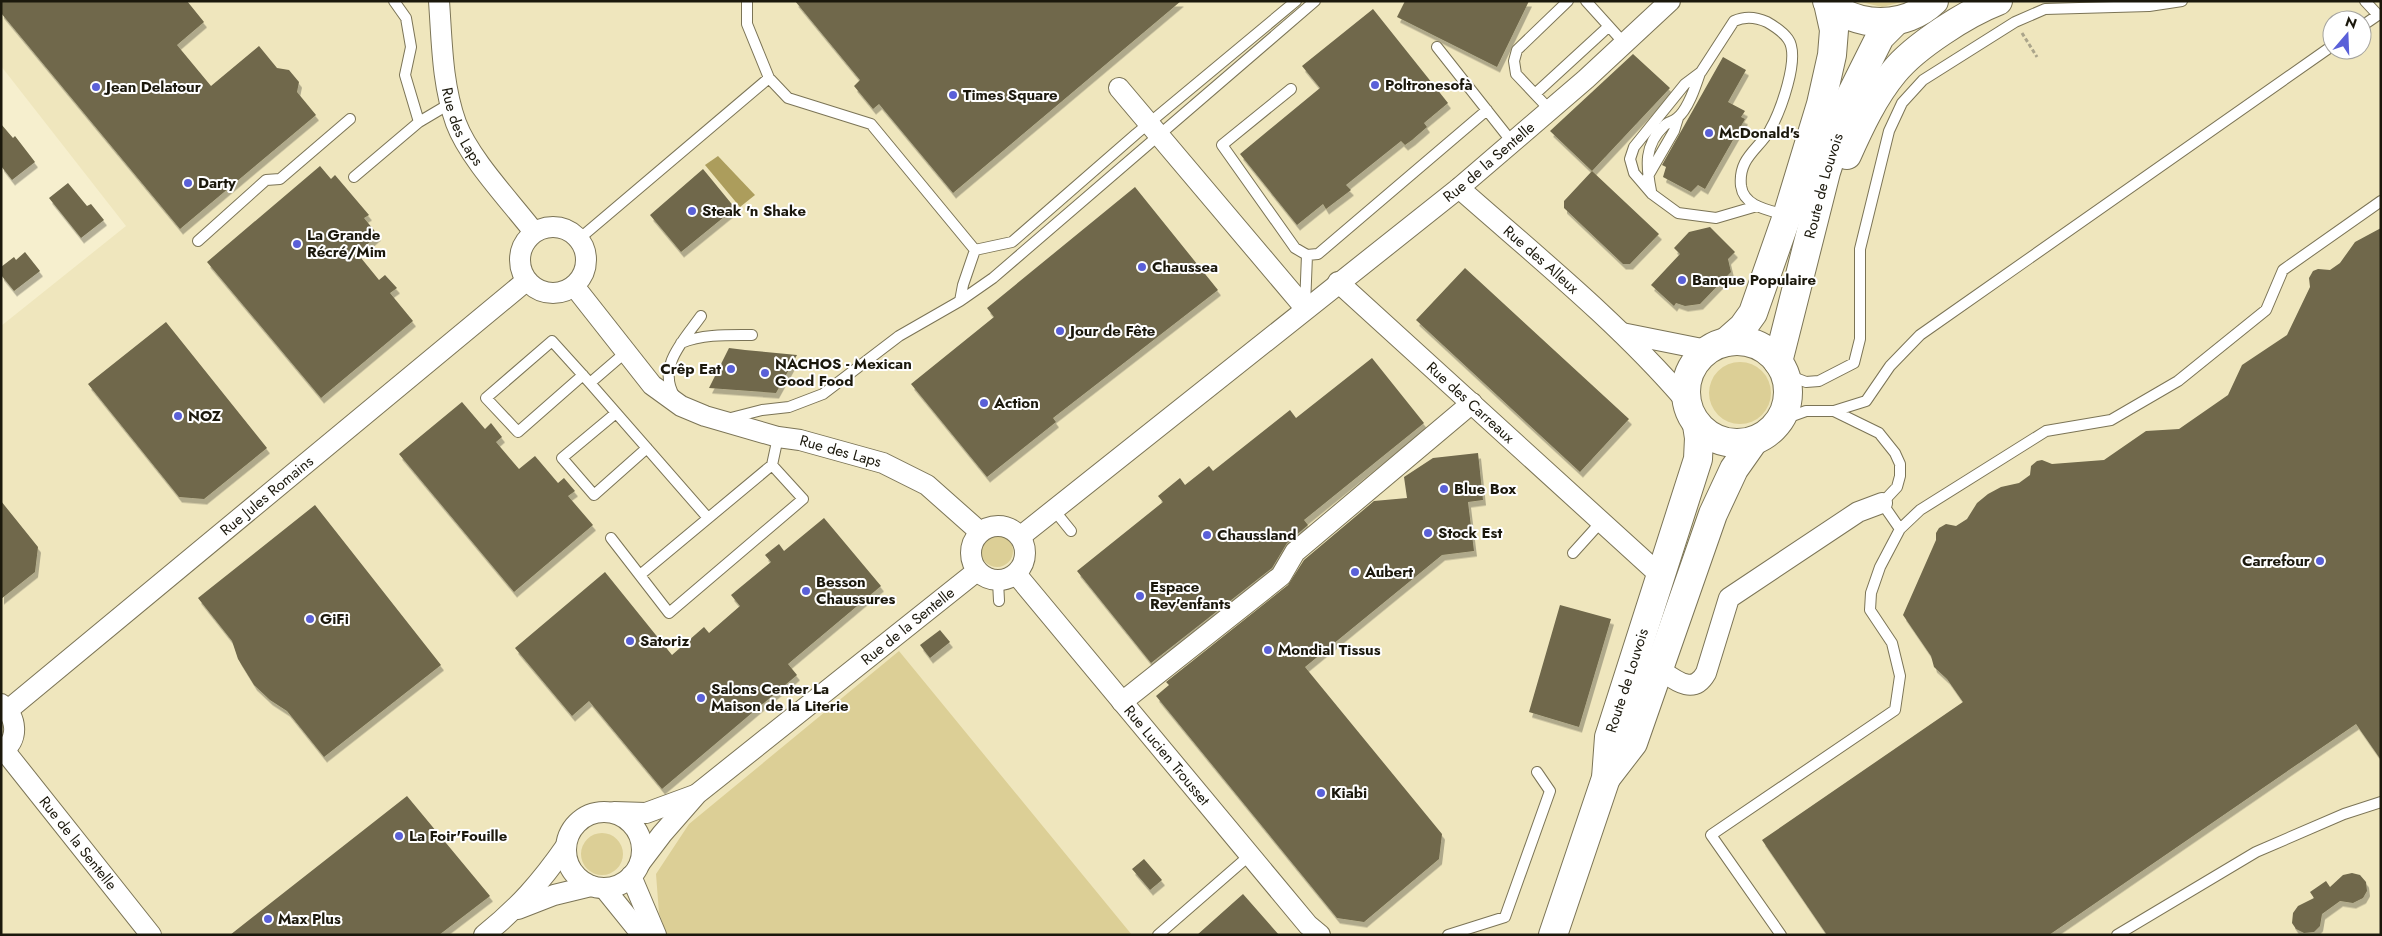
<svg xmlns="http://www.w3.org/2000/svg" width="2382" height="936" viewBox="0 0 2382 936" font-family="Jost,sans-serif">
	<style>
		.built { fill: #efe6bd; fill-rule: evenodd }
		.green { fill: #dccf96 }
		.water { fill: #ac9d5c }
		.building { fill: #6f684b; filter: url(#shadow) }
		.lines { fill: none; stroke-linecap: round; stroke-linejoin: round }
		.lane-casing { stroke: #7b7456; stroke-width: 12 }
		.street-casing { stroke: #7b7456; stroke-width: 22 }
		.secondary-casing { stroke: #7b7456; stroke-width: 30 }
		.path { stroke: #aba58b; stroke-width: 3; stroke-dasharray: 4 2.5; stroke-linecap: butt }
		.lane { stroke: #fff; stroke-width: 10 }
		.street { stroke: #fff; stroke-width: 20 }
		.secondary { stroke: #fff; stroke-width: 28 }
		.poi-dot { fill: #5a60d8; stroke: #fff; stroke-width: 2 }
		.labels { text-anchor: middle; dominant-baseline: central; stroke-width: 4; stroke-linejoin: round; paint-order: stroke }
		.poi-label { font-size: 15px; font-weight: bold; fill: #1b180c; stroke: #fff; text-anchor: start }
		.street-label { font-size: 15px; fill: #1b180c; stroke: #fff }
	</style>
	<defs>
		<filter id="shadow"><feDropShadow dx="3" dy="5.5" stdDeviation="0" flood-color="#0004"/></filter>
	</defs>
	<rect width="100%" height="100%" fill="#f6efce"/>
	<!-- built -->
	<path class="built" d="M1,1H2381V935H1V326L126,226L1,66ZM2332,20H2362V50H2332Z"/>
	<!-- green -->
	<path class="green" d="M1857,1H1906L1882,7Z
		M1709 393a31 31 0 1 1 62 0a31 31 0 1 1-62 0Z
		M981 551a16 16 0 1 1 32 0a16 16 0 1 1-32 0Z
		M899,651L1132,935H667L659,913L656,874L689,824Z
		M581 854a21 21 0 1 1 42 0a21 21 0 1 1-42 0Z"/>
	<!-- water -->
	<path class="water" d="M718,156L755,195L740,207L705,165Z"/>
	<!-- building -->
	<path class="building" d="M1,1H187L204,22L177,45L211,86L259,46L277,68L289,70L299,82L297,92L316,115L180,229L1,13Z
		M795,1H1181L953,193L879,104L873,109L854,86L860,80Z
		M1405,1H1529L1497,67L1397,17Z
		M1373,9L1448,103L1424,123L1427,127L1412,140L1405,145L1401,141L1346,185L1351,190L1326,209L1323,204L1297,225L1240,154L1320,88L1302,66Z
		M1633,54L1670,88L1592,171L1659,234L1630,264H1623L1564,208V201L1592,171L1550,131Z
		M1723,57L1746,70L1728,102L1745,111L1741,117L1745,119L1705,189L1698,185L1691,192L1663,177L1666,167L1662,165Z
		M1,124L13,138L15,136L35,162L12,180L1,166Z
		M320,166L331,179L335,175L369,215L364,218L378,235L357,253L379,280L385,275L397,288L390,293L413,321L321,398L207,262Z
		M703,169L735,208L681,252L650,215Z
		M68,183L87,206L91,204L104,220L81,238L49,198Z
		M1135,187L1218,290L1053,418L1056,422L987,477L911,384L994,317L987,308Z
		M1710,227L1735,252L1728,259L1731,272L1700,304L1685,306L1676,303L1674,306L1651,285L1680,254L1674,248L1689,232Z
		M2381,228V760L2356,724L2049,935H1827L1762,840L1963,702L1947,679L1934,667L1931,656L1903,615L1936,540V533L1939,528L1946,524L1956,526L1967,519L1977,503L1988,494L2001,487L2019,483L2030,475L2031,466L2037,461L2042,460L2052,464L2104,460L2146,431L2179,429L2228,395L2242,365L2287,335L2310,287L2309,278L2313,271L2318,269L2330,270L2340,263L2355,242Z
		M25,252L40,271L14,291L1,275V267L14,257L16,260Z
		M1465,268L1629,419L1580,472L1416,320Z
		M166,322L267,448L204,499L179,497L88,384Z
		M729,348L745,350L797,355L776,393L709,388Z
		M1372,358L1424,423L1304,520L1308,525L1287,543L1272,568L1151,663L1077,571L1163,502L1158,496L1180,478L1185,485L1209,466L1213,471L1290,410L1296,418Z
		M462,402L485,429L491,423L502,437L496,442L519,469L535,456L558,483L564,478L575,491L568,496L593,525L514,592L399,454Z
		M1478,453L1483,500L1468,502L1474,551L1442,555L1305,667L1442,834L1439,859L1364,922L1337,918L1156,696L1169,685L1166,682L1288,585L1304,560L1374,501L1407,498L1404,477L1433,458Z
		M1,501L38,547L35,572L1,599Z
		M315,505L441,665L324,757L287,711L270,700L254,685L238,659L232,641L198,598Z
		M824,518L881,586L788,664L797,675L662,789L589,701L572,716L515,648L605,572L672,655L704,627L709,633L740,606L731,595L771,562L765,555L779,544L784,551Z
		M1560,605L1611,619L1579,727L1529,712Z
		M940,630L950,642L930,658L920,645Z
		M407,796L490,896L439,935H230Z
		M1144,859L1162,880L1150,890L1132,869Z
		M2352,873L2360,875L2366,882L2367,891L2363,898L2353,903L2340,901L2322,914L2320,926L2314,932L2304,933L2296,929L2292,923L2293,913L2298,906L2314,898L2310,892L2326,881L2330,887L2343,875Z
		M1243,894L1279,935H1197Z"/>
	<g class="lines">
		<!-- lane casing -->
		<g class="lane-casing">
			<path id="lane" d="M394,1L406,18L411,47L405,75L419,122
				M747,1V24L769,78L788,98L871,124L975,250
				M1586,1L1624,43
				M2365,1L2378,15H2381
				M2362,26L2378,15
				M1437,47L1512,142
				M1291,89L1222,145L1295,248L1307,255L1318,254L1487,110
				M1535,94L1608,27
				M1550,110L1516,74L1514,61L1517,50L1568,1
				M1648,176L1674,131L1678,118
				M354,177L419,122L451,103
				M1651,191C1646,166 1644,145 1664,126C1667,122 1673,122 1677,118C1688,110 1696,85 1700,73
				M1757,206L1716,218L1678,213L1652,194L1634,173L1630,159L1634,147L1685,84L1701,72L1734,21C1745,16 1756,17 1767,22C1774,26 1783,32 1788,39C1801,57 1780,112 1770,130C1758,150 1738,158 1741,186C1744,207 1769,210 1786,215
				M579,239L769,78
				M198,241L266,180L280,179L350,119
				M975,250L1012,242L1136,134L1296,1
				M960,301L993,278L1315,1
				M1305,306L1307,255
				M681,343C703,334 728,335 752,335
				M1785,374L1806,382L1819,381L1854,363L1860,339V249L1889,131L1902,103L1923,80L2015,22L2045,9L2149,6L2182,1
				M583,375L518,432L486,398L552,341L590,383L708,518
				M590,383L626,352
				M675,397C656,367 684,340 701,316
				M1834,411L1866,401L1890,366L1920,335L2332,46
				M616,413L562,458L594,495L647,448
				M727,419L762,410L789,407L823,394L899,336L960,301L963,285L975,250
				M1781,420L1806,411H1834L1879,433L1895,453L1900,464V476L1897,487L1882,503L1900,529
				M1054,510L1071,531
				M611,538L669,613L803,499L772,465L778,437
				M1573,553L1601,522
				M640,575L772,465
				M998,581L999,601
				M1158,935L1250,855
				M1448,935L1505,917L1550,791L1537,772
				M1781,935L1711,835L1895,710L1900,676L1892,643L1870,610L1871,593L1880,567L1900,529L1920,510L2046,431L2111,420L2178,381L2266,310L2283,270L2381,201
				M2117,935L2256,852L2344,814L2381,802"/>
		</g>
		<!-- street casing -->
		<g class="street-casing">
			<g id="street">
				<path id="s1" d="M439,1C442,42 442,84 456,123C469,158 510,201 534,232"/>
				<path d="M1119,88L1305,308"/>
				<path id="s2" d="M1459,188C1536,256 1618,322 1685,400"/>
				<circle cx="553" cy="260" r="33"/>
				<path id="s3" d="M1338,282L1661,576"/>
				<path id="s4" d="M574,286L652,385L681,406L705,416L778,437L800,440L883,463L927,485L980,532"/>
				<path d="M1622,333L1707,350"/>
				<circle cx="998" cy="553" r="27"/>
				<path id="s5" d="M1021,536L1459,188L1586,79L1670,1"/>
				<path id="s6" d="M1016,574L1308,925L1320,935"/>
				<path d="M1659,669C1675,680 1693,696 1706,673L1729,598L1858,512L1882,503"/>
				<path d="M1122,702L1281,576L1295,552L1472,403"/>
				<path d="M1,704C17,717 20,740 1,752"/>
				<path id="s7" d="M8,710L526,281"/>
				<path id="s8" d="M4,750L151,935"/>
				<circle cx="604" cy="850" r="38"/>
				<path d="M614,812L646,813L695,795"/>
				<path id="s9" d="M640,863L662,834L697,794L977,571"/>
				<path d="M631,876L656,935"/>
				<path d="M604,888L642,935"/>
				<path d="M518,909L554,895L591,886"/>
				<path d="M484,935C518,908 541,882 566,846"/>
			</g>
		</g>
		<!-- secondary casing -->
		<g class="secondary-casing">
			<g id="secondary">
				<path d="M1827,1C1856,29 1905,29 1934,1"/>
				<path d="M1847,155C1860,126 1874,96 1894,72C1915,46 1967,13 1998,1"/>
				<circle cx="1737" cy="392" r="51"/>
				<path d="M1726,342L1743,327L1753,313L1787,216L1821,104L1832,55L1834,30L1828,3"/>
				<path id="s10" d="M1778,362L1826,172L1851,95L1880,37L1896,21"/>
				<path d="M1606,778L1633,743L1713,514L1734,469L1753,442"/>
				<path id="s11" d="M1553,935L1606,778L1609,737L1698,459L1699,438L1697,425"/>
			</g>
		</g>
		<!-- path -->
		<path class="path" d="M2022,33L2037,57"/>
		<!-- lane -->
		<use href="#lane" class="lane"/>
		<!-- street -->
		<use href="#street" class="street"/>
		<!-- secondary -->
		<use href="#secondary" class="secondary"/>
	</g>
	<!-- markers -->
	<g class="poi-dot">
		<circle cx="1375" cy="85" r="5"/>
		<circle cx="96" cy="87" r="5"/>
		<circle cx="953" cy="95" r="5"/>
		<circle cx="1709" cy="133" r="5"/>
		<circle cx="188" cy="183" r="5"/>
		<circle cx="692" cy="211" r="5"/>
		<circle cx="297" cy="244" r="5"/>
		<circle cx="1142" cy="267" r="5"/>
		<circle cx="1682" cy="280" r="5"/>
		<circle cx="1060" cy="331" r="5"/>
		<circle cx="731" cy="369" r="5"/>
		<circle cx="765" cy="373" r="5"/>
		<circle cx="984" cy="403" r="5"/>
		<circle cx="178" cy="416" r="5"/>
		<circle cx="1444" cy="489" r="5"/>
		<circle cx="1428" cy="533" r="5"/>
		<circle cx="1207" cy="535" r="5"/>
		<circle cx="2320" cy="561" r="5"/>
		<circle cx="1355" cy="572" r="5"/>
		<circle cx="806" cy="591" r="5"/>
		<circle cx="1140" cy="596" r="5"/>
		<circle cx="310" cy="619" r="5"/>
		<circle cx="630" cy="641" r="5"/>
		<circle cx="1268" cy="650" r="5"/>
		<circle cx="701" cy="698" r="5"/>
		<circle cx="1321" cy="793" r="5"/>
		<circle cx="399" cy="836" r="5"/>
		<circle cx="268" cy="919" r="5"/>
	</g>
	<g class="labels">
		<!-- poi labels -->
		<g class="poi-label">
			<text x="1385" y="85">Poltronesofà</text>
			<text x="106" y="87">Jean Delatour</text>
			<text x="963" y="95">Times Square</text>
			<text x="1719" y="133">McDonald's</text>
			<text x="198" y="183">Darty</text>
			<text x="702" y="211">Steak 'n Shake</text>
			<text x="307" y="235">La Grande<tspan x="307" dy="17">Récré/Mim</tspan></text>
			<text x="1152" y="267">Chaussea</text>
			<text x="1692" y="280">Banque Populaire</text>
			<text x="1070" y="331">Jour de Fête</text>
			<text x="775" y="364">NACHOS - Mexican<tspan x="775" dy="17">Good Food</tspan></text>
			<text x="721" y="369" text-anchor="end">Crêp Eat</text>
			<text x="994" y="403">Action</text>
			<text x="188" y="416">NOZ</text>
			<text x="1454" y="489">Blue Box</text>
			<text x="1438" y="533">Stock Est</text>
			<text x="1217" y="535">Chaussland</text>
			<text x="2310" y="561" text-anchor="end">Carrefour</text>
			<text x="1365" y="572">Aubert</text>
			<text x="816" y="582">Besson<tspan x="816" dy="17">Chaussures</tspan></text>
			<text x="1150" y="587">Espace<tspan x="1150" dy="17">Rev'enfants</tspan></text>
			<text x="320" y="619">GiFi</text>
			<text x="640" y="641">Satoriz</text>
			<text x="1278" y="650">Mondial Tissus</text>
			<text x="711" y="689">Salons Center La<tspan x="711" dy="17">Maison de la Literie</tspan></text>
			<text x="1331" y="793">Kiabi</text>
			<text x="409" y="836">La Foir'Fouille</text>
			<text x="278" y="919">Max Plus</text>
		</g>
		<!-- street labels -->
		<g class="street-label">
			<text stroke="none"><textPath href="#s1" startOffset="129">Rue des Laps</textPath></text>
			<text stroke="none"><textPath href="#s5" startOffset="599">Rue de la Sentelle</textPath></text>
			<text stroke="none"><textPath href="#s10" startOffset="182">Route de Louvois</textPath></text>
			<text stroke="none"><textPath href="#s2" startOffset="109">Rue des Alleux</textPath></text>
			<text stroke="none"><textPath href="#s3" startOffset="179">Rue des Carreaux</textPath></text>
			<text stroke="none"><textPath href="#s4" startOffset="328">Rue des Laps</textPath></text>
			<text stroke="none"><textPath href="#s7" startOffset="336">Rue Jules Romains</textPath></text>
			<text stroke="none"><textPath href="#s9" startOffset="359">Rue de la Sentelle</textPath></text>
			<text stroke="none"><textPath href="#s11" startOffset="266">Route de Louvois</textPath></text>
			<text stroke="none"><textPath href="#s6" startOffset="236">Rue Lucien Trousset</textPath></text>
			<text stroke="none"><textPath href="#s8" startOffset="119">Rue de la Sentelle</textPath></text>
		</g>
	</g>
	<!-- border -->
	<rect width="2382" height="936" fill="none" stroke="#1b180c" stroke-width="5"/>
	<!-- north arrow -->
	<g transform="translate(2347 35) rotate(19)"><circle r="24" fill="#ffffff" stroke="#a4a39e"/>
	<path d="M0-4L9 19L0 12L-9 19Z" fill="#5a60d8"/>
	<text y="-8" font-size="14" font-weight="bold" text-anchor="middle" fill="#1b180c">N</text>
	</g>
</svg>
